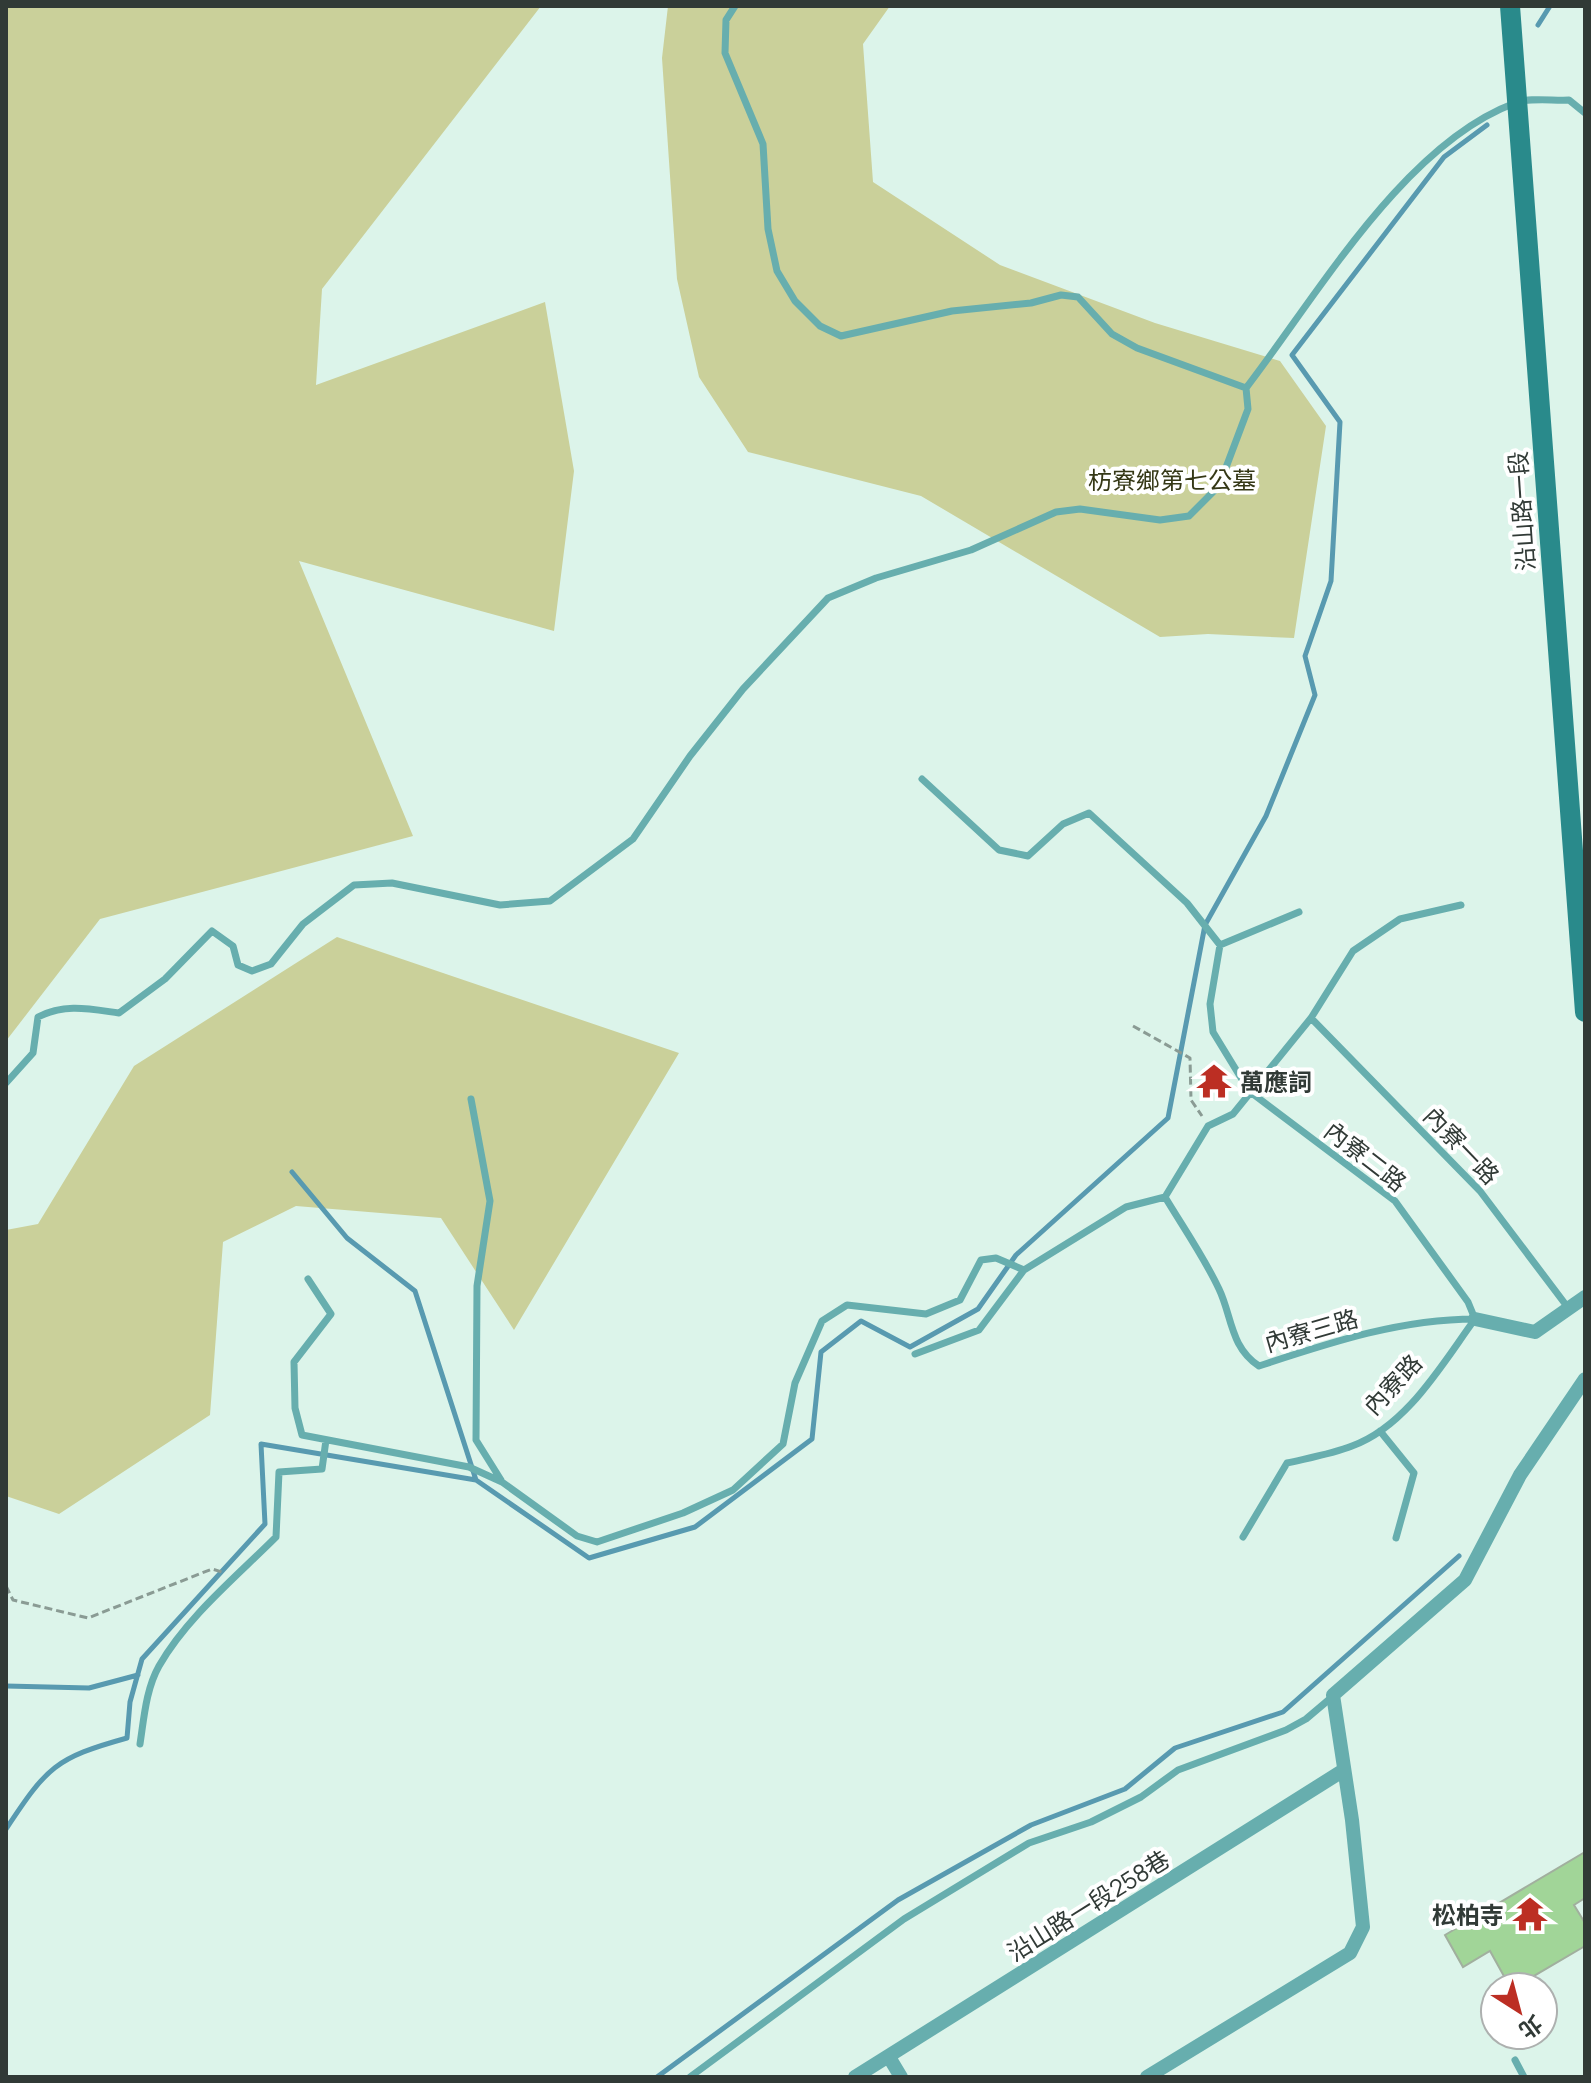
<svg xmlns="http://www.w3.org/2000/svg" width="1591" height="2083" viewBox="0 0 1591 2083" font-family="Manrope,'Noto Sans TC',sans-serif">
	<style>
		.green { fill: #cad09a }
		.lines { fill: none; stroke-linecap: round; stroke-linejoin: round }
		.stream { stroke: #589ab0; stroke-width: 5 }
		.building { fill: #a1d598; stroke: #a1af9e; stroke-width: 2 }
		.path { stroke: #8a9b94; stroke-width: 3; stroke-dasharray: 8 4; stroke-linecap: butt }
		.service { stroke: #67aeae; stroke-width: 7 }
		.minor { stroke: #67aeae; stroke-width: 14 }
		.secondary { stroke: #298a8b; stroke-width: 20 }
		.labels { text-anchor: middle; dominant-baseline: central; stroke-width: 8; stroke-linejoin: round; paint-order: stroke }
		.park-label { font-size: 24px; fill: #353816; stroke: #fff }
		.street-label { font-size: 24px; fill: #313a36; stroke: #fff }
		.poi-label { font-size: 24px; font-weight: bold; fill: #313a36; stroke: #fff; text-anchor: start }
	</style>
	<rect width="100%" height="100%" fill="#dcf4ea"/>
	<!-- green -->
	<path class="green" d="M6,6H541L322,289L316,385L545,302L574,471L554,631L299,561L413,836L100,919L6,1041Z
		M668,6H890L863,44L873,182L1000,265L1155,323L1280,361L1326,426L1294,638L1208,634L1160,637L921,496L748,452L699,377L677,279L662,58Z
		M337,937L679,1053L514,1330L441,1218L296,1206L223,1242L210,1415L59,1514L6,1496V1230L38,1224L134,1066Z"/>
	<g class="lines">
		<!-- stream -->
		<path class="stream" d="M1538,25L1550,6
			M292,1172L347,1238L415,1291L476,1480
			M6,1686L89,1688L138,1675
			M6,1829C47,1767 55,1758 127,1738L130,1702L142,1659L265,1524L261,1444L476,1480L589,1558L695,1527L812,1439L821,1352L861,1321L910,1347L978,1309L1016,1255L1168,1118L1205,925L1266,816L1315,695L1305,656L1331,581L1340,422L1292,355L1444,157L1487,125
			M657,2077L898,1900L1031,1825L1125,1789L1175,1748L1283,1712L1459,1556"/>
	</g>
	<!-- building -->
	<path class="building" d="M1205,1069L1225,1072L1222,1092L1202,1090Z
		M1585,1852V1898L1574,1905L1585,1923V1946L1515,1987H1510L1490,1951L1463,1967L1445,1935Z"/>
	<g class="lines">
		<!-- path -->
		<path class="path" d="M1133,1026L1190,1058L1191,1100L1202,1116
			M6,1586L13,1600L88,1618L212,1569L222,1572"/>
		<!-- service -->
		<path class="service" d="M1246,388C1317,296 1404,144 1515,103C1530,97 1553,101 1569,100L1585,113
			M922,779L999,850L1028,856L1063,824L1089,813L1187,903L1220,945L1299,912
			M1220,945L1210,1004L1213,1032L1249,1091L1395,1201L1468,1302L1475,1319
			M1311,1018L1480,1191L1569,1309
			M6,1083L33,1053L38,1017C65,1003 90,1009 119,1013L165,979L212,931L233,946L238,965L252,971L271,964L303,924L354,885L392,883L500,905L550,901L633,839L690,756L743,689L828,598L876,578L971,550L1056,512L1080,509L1160,520L1189,516L1219,486L1248,409L1246,388L1137,348L1112,334L1078,297L1061,295L1031,303L952,311L841,336L820,326L795,301L777,271L768,229L763,144L725,53L726,20L735,6
			M471,1099L490,1201L477,1286L476,1440L501,1480
			M1165,1197C1183,1227 1204,1257 1219,1289C1232,1316 1230,1347 1259,1366C1329,1343 1400,1319 1475,1319
			M308,1279L331,1314L294,1362L295,1408L302,1435L469,1467L502,1482L577,1536L597,1542L683,1513L733,1490L783,1444L795,1383L822,1321L847,1305L926,1314L960,1300L981,1260L996,1258L1024,1270
			M915,1354L979,1330L1024,1270L1126,1207L1165,1197L1208,1126L1233,1114L1311,1018L1353,951L1400,919L1461,905
			M1380,1431L1414,1473L1396,1538
			M1243,1537L1287,1463C1308,1458 1332,1454 1352,1446C1407,1426 1442,1364 1475,1319
			M140,1744C144,1718 146,1689 159,1666C187,1617 237,1576 276,1537L279,1472L322,1469L326,1440
			M1515,2060L1524,2077
			M690,2077L904,1919L1029,1843L1091,1822L1141,1797L1178,1770L1286,1730L1306,1719L1332,1697"/>
		<!-- minor -->
		<path class="minor" d="M1475,1319L1535,1332L1585,1297
			M889,2057L901,2077
			M855,2077L1344,1770
			M1147,2077L1350,1953L1363,1927L1352,1820L1333,1695L1465,1580L1520,1475L1585,1379"/>
		<!-- secondary -->
		<path class="secondary" d="M1510,6L1585,1012"/>
	</g>
	<!-- icons -->
	<defs>
		<g id="temple-bare" transform="scale(2.76)"><path d="M0-6L5-2H3V0L6.5 2.5H4V6H1.5V3h-3V6H-4V2.5H-6.5L-3 0V-2H-5Z" fill="#bc2e23" stroke="#fff" stroke-width="2.5" paint-order="stroke"/></g>
	</defs>
	<g fill-rule="evenodd">
		<use href="#temple-bare" x="1214" y="1081"/>
		<use href="#temple-bare" x="1530" y="1914"/>
	</g>
	<g class="labels">
		<!-- park labels -->
		<g class="park-label">
			<text x="1172" y="479">枋寮鄉第七公墓</text>
		</g>
		<!-- street labels -->
		<g class="street-label">
			<text transform="translate(1521 511) rotate(-94)">沿山路一段</text>
			<text transform="translate(1462 1145) rotate(46)">內寮一路</text>
			<text transform="translate(1366 1156) rotate(38)">內寮二路</text>
			<text transform="translate(1311 1330) rotate(-16)">內寮三路</text>
			<text transform="translate(1392 1384) rotate(-47)">內寮路</text>
			<text transform="translate(1088 1905) rotate(-32)">沿山路一段258巷</text>
		</g>
		<!-- poi labels -->
		<g class="poi-label">
			<text x="1240" y="1081">萬應詞</text>
			<text x="1504" y="1914" text-anchor="end">松柏寺</text>
		</g>
	</g>
	<!-- border -->
	<rect width="1591" height="2083" fill="none" stroke="#313a36" stroke-width="16"/>
	<!-- north arrow -->
	<g transform="translate(1519 2011) rotate(144)"><circle r="38" fill="#ffffff" stroke="#adb0af" stroke-width="2"/>
	<path d="M0-6L14 30L0 20L-14 30Z" fill="#bc2e23"/>
	<text y="-12" font-size="22" font-weight="bold" text-anchor="middle" fill="#313a36">北</text>
	</g>
</svg>
